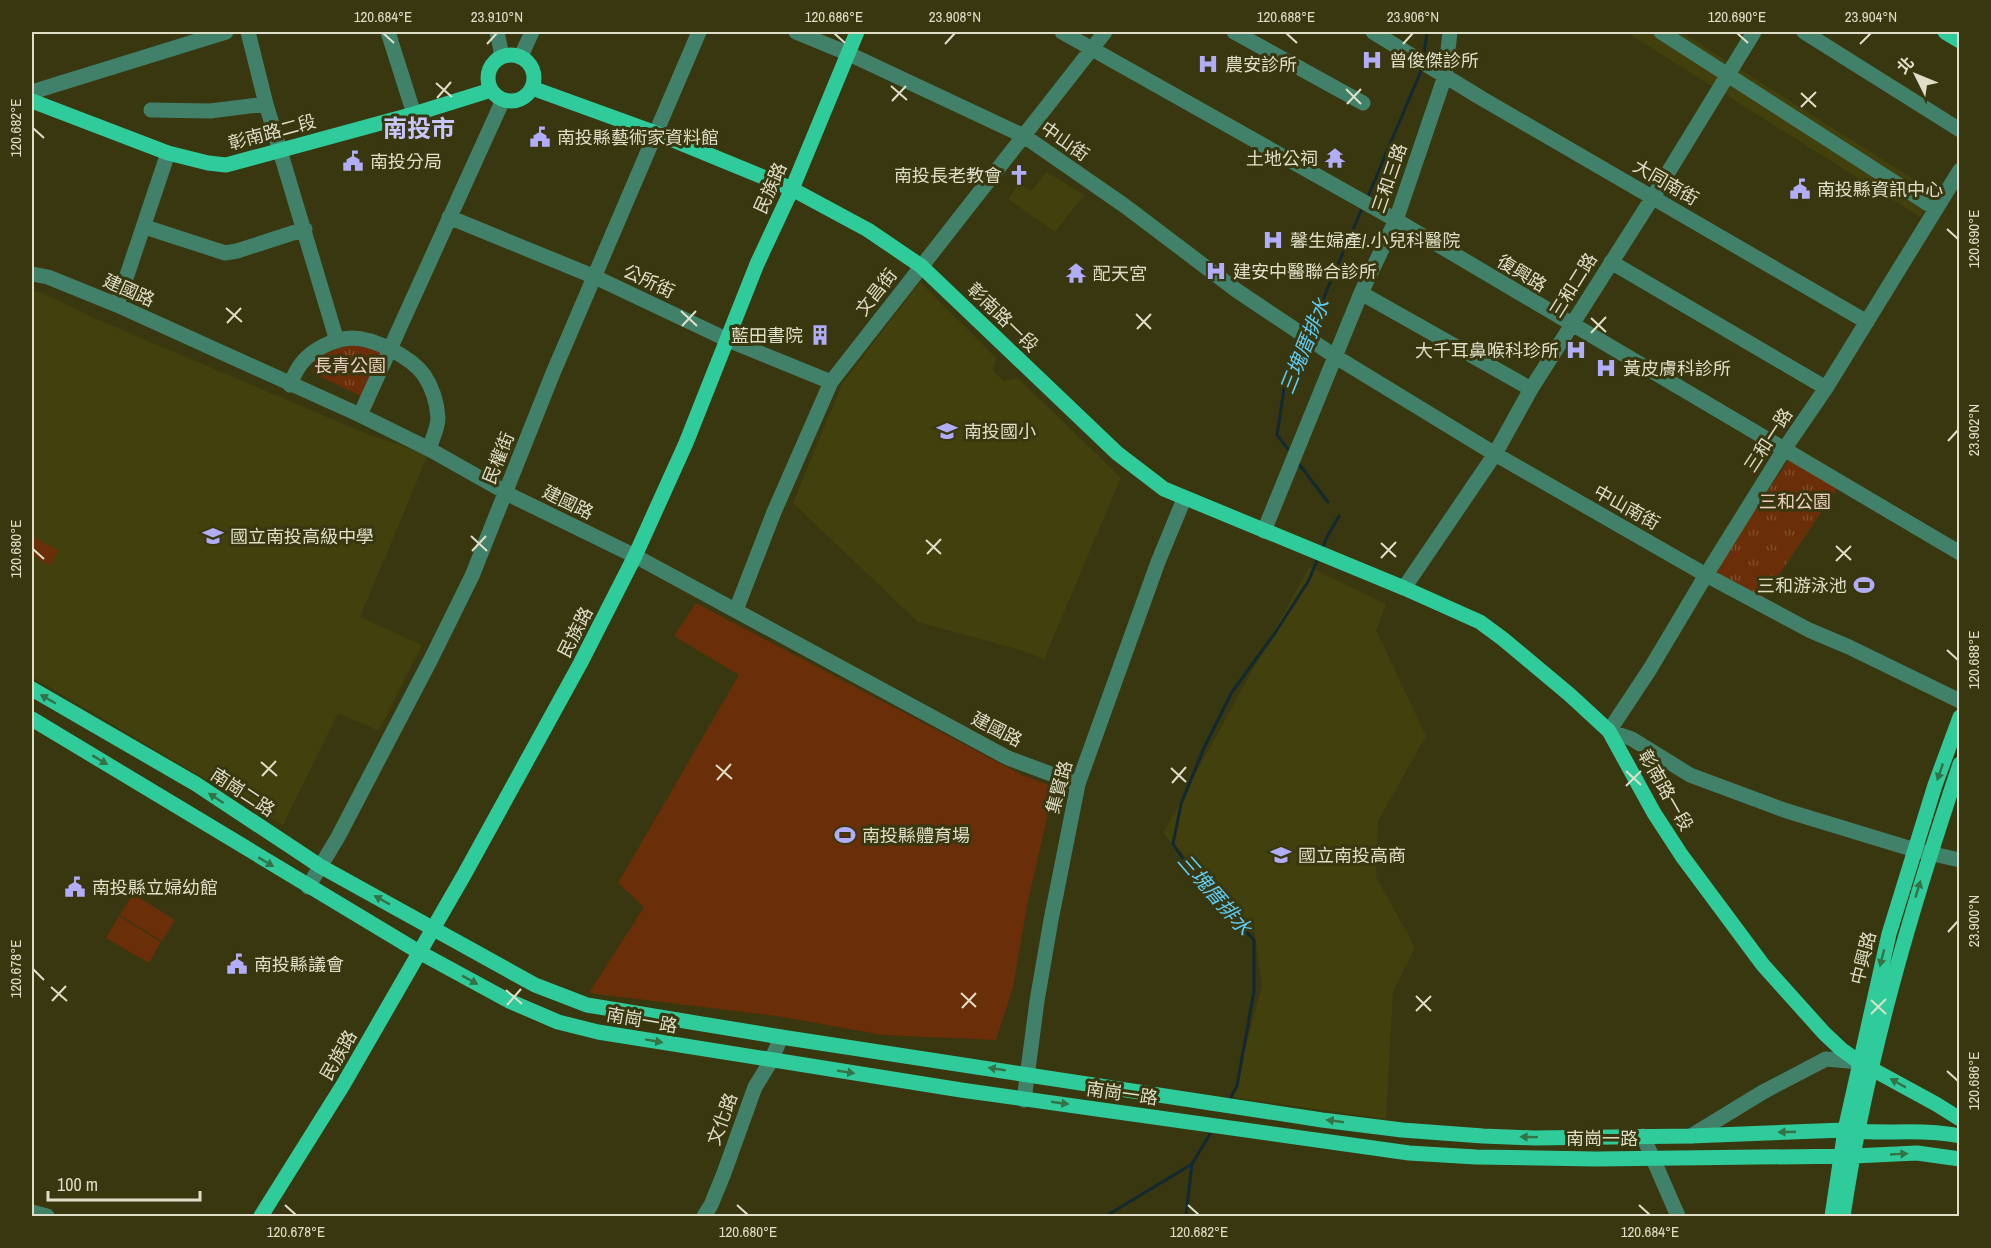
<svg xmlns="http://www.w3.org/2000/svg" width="1991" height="1248" viewBox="0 0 1991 1248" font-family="'Archivo Narrow','Noto Sans TC',sans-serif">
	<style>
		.built { fill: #42400d }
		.green { fill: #6a2e09 }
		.park { fill: url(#park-tufts) }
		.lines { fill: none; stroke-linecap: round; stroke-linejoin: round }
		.stream { stroke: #122932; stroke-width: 3 }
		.minor { stroke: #428169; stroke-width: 15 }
		.major { stroke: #30cb9b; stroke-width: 15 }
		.oneway { fill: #357247 }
		.ticks { fill: none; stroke: #dfdfc9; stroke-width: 2 }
		.labels { text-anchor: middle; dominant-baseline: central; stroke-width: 6; stroke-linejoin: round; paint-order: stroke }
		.poi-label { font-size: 18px; fill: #dfdfc9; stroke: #39370f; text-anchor: start }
		.street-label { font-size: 18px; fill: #dfdfc9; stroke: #39370f }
		.park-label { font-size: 18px; fill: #eccec0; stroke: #39370f }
		.water-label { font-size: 20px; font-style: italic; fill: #5dcefa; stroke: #39370f }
		.district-label { font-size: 24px; font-weight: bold; fill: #c8c5ff; stroke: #39370f }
		.neatline { fill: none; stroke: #dfdfc9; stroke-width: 2 }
		.ticks-label { font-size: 15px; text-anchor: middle; fill: #dfdfc9 }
	</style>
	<defs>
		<pattern id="park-tufts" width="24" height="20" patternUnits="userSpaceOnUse" patternTransform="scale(1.5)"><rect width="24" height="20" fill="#6a2e09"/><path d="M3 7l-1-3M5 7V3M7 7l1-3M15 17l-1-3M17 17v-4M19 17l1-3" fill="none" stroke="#7f4c2c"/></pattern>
	</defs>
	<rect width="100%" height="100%" fill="#39370f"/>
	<!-- built -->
	<path class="built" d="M1626,32H1681L1937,194L1920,217Z
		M1047,172L1084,195L1055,232L1008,199L1019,184L1031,191Z
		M920,282L996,358L993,370L1003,381L1018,378L1121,478L1044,659L1024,651L918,622L793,503L842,384Z
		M32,290L45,294L94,318L365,433L428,455L360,617L422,645L379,731L338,713L283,825L32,677Z
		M1309,567L1386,604L1376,630L1426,736L1378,821L1376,877L1415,947L1393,992L1386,1119L1232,1097L1262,986L1254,928L1163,833Z"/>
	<!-- green -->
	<path class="green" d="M32,537L58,550L51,565L32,556Z
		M696,603L1022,775L1054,787L1027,905L1013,987L996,1040L883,1035L777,1016L589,993L644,907L618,883L739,675L674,636Z
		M133,894L175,920L162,941L120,915Z
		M119,916L161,942L149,963L106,938Z"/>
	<!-- park -->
	<path class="park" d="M357,341L382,351L361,396L313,373L311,364L317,356Z
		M1789,459L1837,489L1761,601L1713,574Z"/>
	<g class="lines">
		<!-- stream -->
		<path class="stream" d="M1424,53L1427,32
			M1369,194L1421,71
			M1308,334L1361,211
			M1288,449L1277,435L1284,389L1304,343
			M1299,464L1328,502
			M1322,549L1327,537L1339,516
			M1231,1097L1237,1086L1254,991V940L1195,876L1173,844L1181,804L1204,748L1232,692L1275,633L1309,580L1318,558
			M1106,1216L1192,1164
			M1186,1216L1192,1164L1210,1134"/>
		<!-- minor -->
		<path class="minor" d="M248,32L266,104L337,341
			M388,32L414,114
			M497,32L502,56
			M796,32L847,53L1024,136L1125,206L1236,290L1336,357L1495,454L1706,575L1809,630L1849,647L1960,701
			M1062,32L1396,220L1960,553
			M1234,32L1363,103
			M1373,32L1481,98L1867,322
			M1661,32L1936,209
			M1804,32L1960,130
			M521,56L532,32
			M32,92L226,32
			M151,110L210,111L266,104
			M1960,170L1826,388L1785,448L1706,575L1650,669L1609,731L1632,739L1690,775L1787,811L1915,850L1960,860
			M449,217L595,277L728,340L831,382
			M145,227L225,253L237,251L305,229
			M1611,262L1826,388
			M32,274L48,277L117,305L360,415L429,449L514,497L635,556L1008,758L1078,784
			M1361,293L1531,389
			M117,305L168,153
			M290,385C293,378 296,370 301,364C312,349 334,339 352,338C374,338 411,357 424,375C432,387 437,403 438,418C438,427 432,440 429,449
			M360,415L503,100
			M1264,531L1361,293L1396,220L1445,76L1450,32
			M1404,588L1495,454L1531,389L1653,197L1754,32
			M736,610L774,512L831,382L1105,32
			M308,887L338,837L431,659L472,576L553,373L699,32
			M1024,1100L1037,1001L1051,920L1078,784L1158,562L1184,499
			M1643,1136L1678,1216
			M1691,1136L1763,1092L1826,1059L1859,1062
			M32,1212L47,1216
			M704,1216L711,1205L724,1173L755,1087L771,1061L781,1037"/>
		<!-- major -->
		<path class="major" d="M1945,32L1960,41
			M488 78a23 23 0 1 1 46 0a23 23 0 1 1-46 0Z
			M532,88L656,133L792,189L868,230L921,266L1117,453L1164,489L1404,588L1480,622L1503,639L1570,695L1609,731L1654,813L1682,856L1763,965L1824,1033L1841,1049L1859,1062L1936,1104L1960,1119
			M32,101L168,153L208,163L226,165L414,114L491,90
			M32,689L196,784L320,866L535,985L587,1005L781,1037L1322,1120L1402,1130L1483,1136L1534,1138L1691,1136L1845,1130C1883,1135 1921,1128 1960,1136
			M32,719L419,952L509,1001L558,1022L598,1032L961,1090L1409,1153L1476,1157L1596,1159L1854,1156L1917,1153L1960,1159
			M261,1216L343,1085L464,875L580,664L635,556L686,443L757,264L792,189L857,32
			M1832,1216L1845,1130L1889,934L1935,785L1960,717
			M1843,1216C1866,1062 1910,912 1960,764"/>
	</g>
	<!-- one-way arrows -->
	<defs><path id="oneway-solid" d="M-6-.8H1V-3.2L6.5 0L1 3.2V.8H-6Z" transform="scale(1.5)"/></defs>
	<g class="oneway">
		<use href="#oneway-solid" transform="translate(48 699) rotate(-150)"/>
		<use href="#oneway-solid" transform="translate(100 760) rotate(31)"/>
		<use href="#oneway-solid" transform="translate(1940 772) rotate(109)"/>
		<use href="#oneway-solid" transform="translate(216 798) rotate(-147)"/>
		<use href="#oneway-solid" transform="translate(266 862) rotate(31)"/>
		<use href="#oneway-solid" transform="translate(1918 889) rotate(-73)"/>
		<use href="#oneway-solid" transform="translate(382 900) rotate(-151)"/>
		<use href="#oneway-solid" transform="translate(1882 958) rotate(104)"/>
		<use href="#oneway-solid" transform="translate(470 980) rotate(29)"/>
		<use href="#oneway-solid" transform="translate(654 1041) rotate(10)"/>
		<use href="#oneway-solid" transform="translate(997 1069) rotate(-171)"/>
		<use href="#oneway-solid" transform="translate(846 1072) rotate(9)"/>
		<use href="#oneway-solid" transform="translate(1898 1083) rotate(-151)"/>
		<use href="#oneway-solid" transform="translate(1060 1103) rotate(8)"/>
		<use href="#oneway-solid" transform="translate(1335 1121) rotate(-172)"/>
		<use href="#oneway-solid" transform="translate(1787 1132) rotate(178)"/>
		<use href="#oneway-solid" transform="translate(1529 1137) rotate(-179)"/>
		<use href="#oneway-solid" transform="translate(1899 1154) rotate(-3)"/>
	</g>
	<!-- ticks -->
	<path class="ticks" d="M383,33L394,43M834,33L845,43M1286,33L1297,43M1737,33L1748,43M487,44L497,33M945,44L955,33M1403,44L1413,33M1860,44L1871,33M436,83L452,97M891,86L907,100M1346,89L1361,104M1801,93L1816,107M437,98L451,82M892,101L906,86M1347,104L1361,89M1801,107L1816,92M33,128L44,138M1947,229L1958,239M226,308L242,322M681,311L697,326M1136,314L1151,329M1591,318L1606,332M227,323L241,308M682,326L696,311M1137,329L1151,314M1591,333L1606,317M1948,441L1958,430M471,536L487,551M926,540L941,554M1381,543L1396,557M1836,546L1851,560M33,549L44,559M472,551L486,536M927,554L941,539M1381,558L1396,542M1836,561L1851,546M1947,650L1958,660M261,762L277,776M716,765L732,779M1171,768L1186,782M1626,771L1641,785M262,776L276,761M717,780L731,764M1172,783L1186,767M1626,786L1641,771M1948,932L1958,921M33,969L44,980M51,987L67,1001M506,990L522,1004M961,993L976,1007M1416,996L1431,1011M1871,1000L1886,1014M52,1001L66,986M507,1005L521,989M962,1008L976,993M1416,1011L1431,996M1871,1014L1886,999M1947,1071L1958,1081M285,1205L296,1215M737,1205L748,1215M1188,1205L1199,1215M1639,1205L1650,1215"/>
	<!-- icons -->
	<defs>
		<g id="hospital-bare" transform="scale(1.62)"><path d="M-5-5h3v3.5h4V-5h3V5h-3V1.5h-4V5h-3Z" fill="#b2adf9" stroke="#39370f" stroke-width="2.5" paint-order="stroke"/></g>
		<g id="civic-bare" transform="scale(1.62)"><path d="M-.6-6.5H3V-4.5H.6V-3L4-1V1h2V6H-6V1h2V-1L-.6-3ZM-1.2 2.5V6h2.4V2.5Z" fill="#b2adf9" stroke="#39370f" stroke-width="2.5" paint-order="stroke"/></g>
		<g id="temple-bare" transform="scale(1.62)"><path d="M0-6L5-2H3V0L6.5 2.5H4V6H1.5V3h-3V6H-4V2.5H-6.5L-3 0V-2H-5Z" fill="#b2adf9" stroke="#39370f" stroke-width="2.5" paint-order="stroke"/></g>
		<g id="church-bare" transform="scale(1.62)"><path d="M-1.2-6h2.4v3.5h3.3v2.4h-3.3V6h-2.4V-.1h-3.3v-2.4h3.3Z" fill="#b2adf9" stroke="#39370f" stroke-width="2.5" paint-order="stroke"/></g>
		<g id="building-bare" transform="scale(1.62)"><path d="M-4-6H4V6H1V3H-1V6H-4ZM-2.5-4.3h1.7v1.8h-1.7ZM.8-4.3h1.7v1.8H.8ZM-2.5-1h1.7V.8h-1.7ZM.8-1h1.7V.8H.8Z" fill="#b2adf9" stroke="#39370f" stroke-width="2.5" paint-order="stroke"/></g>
		<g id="school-bare" transform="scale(1.62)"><path d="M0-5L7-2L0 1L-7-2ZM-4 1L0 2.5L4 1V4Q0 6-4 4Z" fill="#b2adf9" stroke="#39370f" stroke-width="2.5" paint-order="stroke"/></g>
		<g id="stadium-bare" transform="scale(1.62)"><path d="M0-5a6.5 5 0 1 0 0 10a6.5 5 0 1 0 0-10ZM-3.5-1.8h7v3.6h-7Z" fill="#b2adf9" stroke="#39370f" stroke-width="2.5" paint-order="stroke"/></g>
	</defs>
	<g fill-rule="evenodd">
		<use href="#hospital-bare" x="1372" y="60"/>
		<use href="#hospital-bare" x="1208" y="64"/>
		<use href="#civic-bare" x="540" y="137"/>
		<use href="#temple-bare" x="1335" y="158"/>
		<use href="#civic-bare" x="353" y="161"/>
		<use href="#church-bare" x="1019" y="175"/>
		<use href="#civic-bare" x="1800" y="189"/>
		<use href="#hospital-bare" x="1273" y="240"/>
		<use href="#hospital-bare" x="1216" y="271"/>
		<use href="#temple-bare" x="1076" y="273"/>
		<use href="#building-bare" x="820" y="335"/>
		<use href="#hospital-bare" x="1576" y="350"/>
		<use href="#hospital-bare" x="1606" y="368"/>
		<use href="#school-bare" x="947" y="431"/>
		<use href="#school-bare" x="213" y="536"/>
		<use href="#stadium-bare" x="1864" y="585"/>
		<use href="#stadium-bare" x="845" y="835"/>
		<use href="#school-bare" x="1281" y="855"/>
		<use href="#civic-bare" x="75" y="887"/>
		<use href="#civic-bare" x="237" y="964"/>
	</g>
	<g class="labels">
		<!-- poi labels -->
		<g class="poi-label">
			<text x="1389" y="60">曾俊傑診所</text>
			<text x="1225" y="64">農安診所</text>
			<text x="557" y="137">南投縣藝術家資料館</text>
			<text x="1318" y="158" text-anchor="end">土地公祠</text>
			<text x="370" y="161">南投分局</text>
			<text x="1002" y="175" text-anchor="end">南投長老教會</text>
			<text x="1817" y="189">南投縣資訊中心</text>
			<text x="1290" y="240">馨生婦產/.小兒科醫院</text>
			<text x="1233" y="271">建安中醫聯合診所</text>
			<text x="1093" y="273">配天宮</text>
			<text x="803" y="335" text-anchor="end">藍田書院</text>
			<text x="1559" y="350" text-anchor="end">大千耳鼻喉科珍所</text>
			<text x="1623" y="368">黃皮膚科診所</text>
			<text x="964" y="431">南投國小</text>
			<text x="230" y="536">國立南投高級中學</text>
			<text x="1847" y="585" text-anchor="end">三和游泳池</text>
			<text x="862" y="835">南投縣體育場</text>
			<text x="1298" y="855">國立南投高商</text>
			<text x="92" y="887">南投縣立婦幼館</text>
			<text x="254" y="964">南投縣議會</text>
		</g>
		<!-- street labels -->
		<g class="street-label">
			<text transform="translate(272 132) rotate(-15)">彰南路二段</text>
			<text transform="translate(1065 141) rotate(35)">中山街</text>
			<text transform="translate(1389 178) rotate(-71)">三和三路</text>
			<text transform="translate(1666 182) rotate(30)">大同南街</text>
			<text transform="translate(770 188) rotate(-66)">民族路</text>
			<text transform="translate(1522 273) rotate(31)">復興路</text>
			<text transform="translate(649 281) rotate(25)">公所街</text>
			<text transform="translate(1573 285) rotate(-58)">三和二路</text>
			<text transform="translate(129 290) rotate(24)">建國路</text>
			<text transform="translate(876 292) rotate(-52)">文昌街</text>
			<text transform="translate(1003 317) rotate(44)">彰南路一段</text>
			<text transform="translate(1768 440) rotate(-57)">三和一路</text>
			<text transform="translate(498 458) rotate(-68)">民權街</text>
			<text transform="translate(568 502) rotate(26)">建國路</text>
			<text transform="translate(1627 507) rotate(29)">中山南街</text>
			<text transform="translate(575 632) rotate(-63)">民族路</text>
			<text transform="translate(997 729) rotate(27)">建國路</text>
			<text transform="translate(1059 787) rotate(-75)">集賢路</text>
			<text transform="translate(1666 790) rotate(60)">彰南路一段</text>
			<text transform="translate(243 792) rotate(33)">南崗二路</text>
			<text transform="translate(1863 958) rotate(-76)">中興路</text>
			<text transform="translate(642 1020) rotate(10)">南崗一路</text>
			<text transform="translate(338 1055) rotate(-60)">民族路</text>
			<text transform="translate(1122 1093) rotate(8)">南崗一路</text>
			<text transform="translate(722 1119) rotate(-70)">文化路</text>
			<text x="1602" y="1138">南崗一路</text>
		</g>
		<!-- park labels -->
		<g class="park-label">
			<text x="350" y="365">長青公園</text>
			<text x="1795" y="501">三和公園</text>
		</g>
		<!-- water labels -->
		<g class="water-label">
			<text transform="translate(1304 346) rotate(-68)">三塊厝排水</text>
			<text transform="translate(1215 894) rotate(49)">三塊厝排水</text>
		</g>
		<!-- district labels -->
		<g class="district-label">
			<text x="419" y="128">南投市</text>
		</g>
	</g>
	<!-- border -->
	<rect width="1991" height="1248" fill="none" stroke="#39370f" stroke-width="66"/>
	<!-- north arrow -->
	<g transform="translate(1916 75) rotate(313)" stroke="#39370f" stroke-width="4.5" paint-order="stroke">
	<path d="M0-4.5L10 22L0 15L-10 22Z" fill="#dfdfc9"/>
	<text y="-9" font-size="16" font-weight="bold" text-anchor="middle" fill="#dfdfc9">北</text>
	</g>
	<!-- scale -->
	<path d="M48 1191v9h152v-9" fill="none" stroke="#dfdfc9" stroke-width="3"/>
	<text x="57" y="1191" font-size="18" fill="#dfdfc9" stroke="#39370f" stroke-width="4.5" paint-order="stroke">100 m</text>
	<rect x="33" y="33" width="1925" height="1182" class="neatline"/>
	<g class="ticks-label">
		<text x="383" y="22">120.684°E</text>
		<text x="497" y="22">23.910°N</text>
		<text x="834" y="22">120.686°E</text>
		<text x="955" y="22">23.908°N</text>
		<text x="1286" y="22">120.688°E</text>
		<text x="1413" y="22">23.906°N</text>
		<text x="1737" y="22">120.690°E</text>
		<text x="1871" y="22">23.904°N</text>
		<text transform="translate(16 128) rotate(-90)" y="5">120.682°E</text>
		<text transform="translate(1974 239) rotate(-90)" y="5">120.690°E</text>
		<text transform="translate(1974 430) rotate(-90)" y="5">23.902°N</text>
		<text transform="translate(16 549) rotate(-90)" y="5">120.680°E</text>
		<text transform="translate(1974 660) rotate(-90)" y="5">120.688°E</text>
		<text transform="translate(1974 921) rotate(-90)" y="5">23.900°N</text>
		<text transform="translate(16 969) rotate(-90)" y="5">120.678°E</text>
		<text transform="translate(1974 1081) rotate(-90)" y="5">120.686°E</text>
		<text x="296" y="1237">120.678°E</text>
		<text x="748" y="1237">120.680°E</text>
		<text x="1199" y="1237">120.682°E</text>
		<text x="1650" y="1237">120.684°E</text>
	</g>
</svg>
